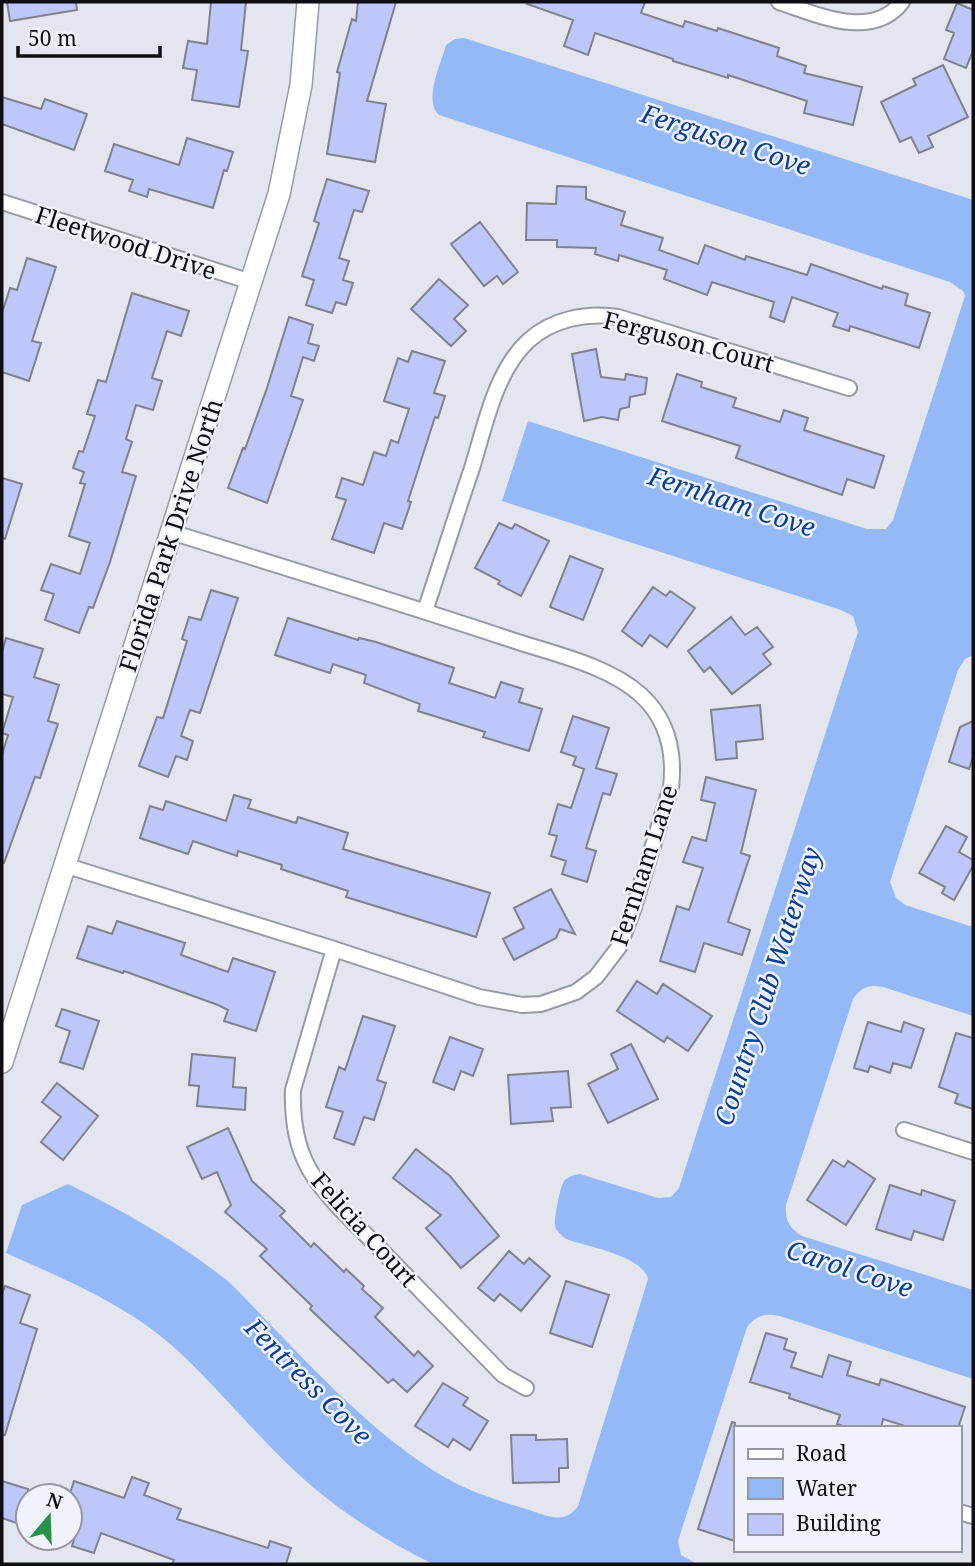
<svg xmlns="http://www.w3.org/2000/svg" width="975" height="1566" viewBox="0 0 975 1566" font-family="'Noto Serif',serif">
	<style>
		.water { fill: #94b9f6 }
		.building { fill: #bdc7fa; stroke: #80828b; stroke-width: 2 }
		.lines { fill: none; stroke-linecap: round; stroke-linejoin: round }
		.street-casing { stroke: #989aa3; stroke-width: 18 }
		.secondary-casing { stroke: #989aa3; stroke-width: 24 }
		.street { stroke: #fff; stroke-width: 14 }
		.secondary { stroke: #fff; stroke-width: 21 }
		.labels { text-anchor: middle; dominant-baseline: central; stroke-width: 5; stroke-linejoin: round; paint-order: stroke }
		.street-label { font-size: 24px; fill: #0f0f13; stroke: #f0f2fc }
		.water-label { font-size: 26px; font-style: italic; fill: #093e93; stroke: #f0f2fc }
	</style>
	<rect width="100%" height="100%" fill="#e3e5ef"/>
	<!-- water -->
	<path class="water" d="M464,38L973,200V655L965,659L958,670L890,882L896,898L905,905L973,927V1016L883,987C869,984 861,987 853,999L786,1205C785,1220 789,1228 802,1236L973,1290V1379L780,1316C766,1313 757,1315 747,1327L678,1541L681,1555L697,1564H433C385,1541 336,1509 296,1472C255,1434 219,1389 177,1350C128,1305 66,1280 6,1253L22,1205L68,1184C125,1212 179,1242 229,1282C295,1348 366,1432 446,1478C470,1492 500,1501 526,1509C545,1515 564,1526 578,1506L648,1279C642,1255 587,1247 566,1239C561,1235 557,1232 555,1226C554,1218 560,1187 564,1181C569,1176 574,1175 580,1174L658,1198L671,1197L679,1188L858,632L853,616L841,610L502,501L528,421L867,529H886L893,520L965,296L963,291L950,282L439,115C423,100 441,64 446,45L455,39Z"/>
	<!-- building -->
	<path class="building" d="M7,2H76L77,10L10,21Z
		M211,2H246L241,50L248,51L239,107L192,100L197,70L183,68L188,41L207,44Z
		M358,2H396L367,101L386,104L375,162L327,154L340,73L337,72L352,19L356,21Z
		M528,2H645L641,13L683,27L685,21L717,31L718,28L779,48L777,56L806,66L804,73L862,87L853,125L804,113L807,101L728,75V78L673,61V59L595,33L588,55L564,46L573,20L527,4Z
		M957,3L973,10V51L966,68L944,59L954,33L946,30Z
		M943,65L968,117L928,136L933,147L919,153L911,137L900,142L881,102L916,85L913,79Z
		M2,97L41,109L45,99L87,114L74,150L2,124Z
		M187,138L233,152L227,171L224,170L213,208L149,189L147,197L129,191L133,180L105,171L114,144L179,165Z
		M327,179L369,191L362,212L354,210L339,258L349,261L343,280L353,283L346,305L336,302L332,313L306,305L314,280L302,276L319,223L314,221Z
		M557,186L586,187V199L625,212L621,225L663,238L659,250L698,264L705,245L745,260L746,256L807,275L811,264L882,289L883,286L908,294L905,305L930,313L919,348L850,326L849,331L833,326L838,313L792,297L784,322L770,317L774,302L712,282L707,295L664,279L667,270L619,255L618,261L595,254L596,248L557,247V240H526L527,203L556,204Z
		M480,222L518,272L503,284L497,276L484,286L451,244Z
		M27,258L56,267L32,341L41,343L29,381L2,372V313L10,288L17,290Z
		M439,279L468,305L454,319L466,331L451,346L411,309Z
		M132,293L189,311L181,336L167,331L152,378L162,381L153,410L136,405L126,439L132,442L122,472L136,476L110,562L93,608L89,607L79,633L45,620L54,594L41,590L51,564L80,574L90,543L69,536L85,484L80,483L84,472L73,468L79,451L83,452L95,416L87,414L98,380L106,382Z
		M289,317L313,325L308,343L319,346L314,361L303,357L291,396L303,400L267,503L228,488L243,448L245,449L267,388Z
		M596,349L601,377L625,380L626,374L647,378L645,394L630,397L629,407L620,409L618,420L602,417L584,421L572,354Z
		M412,351L445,361L434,393L445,396L438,418L435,417L408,501L411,502L402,529L384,523L374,553L332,539L346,500L336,497L342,478L363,485L374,452L386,456L391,440L398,443L409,409L384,401L398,358L408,362Z
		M677,374L702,382L701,387L736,398L733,407L780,422L784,410L808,418L804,430L884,456L874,488L847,479L842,495L736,458L740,446L662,421Z
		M2,478L22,484L5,539L2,538Z
		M499,523L512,529L515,524L549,541L521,596L498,584L500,581L475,568Z
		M570,556L603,569L583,620L550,607Z
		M653,587L666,596L670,591L695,608L667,647L650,635L642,646L622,631Z
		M211,590L238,598L200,713L190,710L181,736L193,741L187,760L176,756L168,777L139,766L157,717L163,718L187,641L182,639L189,617L201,620Z
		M731,617L745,635L757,627L773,647L763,654L771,664L732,694L710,667L704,672L688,651Z
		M288,618L358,640L359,638L376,642L454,668L449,683L495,698L501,682L523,689L519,702L542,709L529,751L483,737L485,732L418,711L420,704L364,683L366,675L333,664L330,673L275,655Z
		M6,638L43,649L34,677L59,685L48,721L58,724L40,778L35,777L4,863H2V755L8,735L2,733L13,697L2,694V652Z
		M760,705L763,739L736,742L737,758L716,760L711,710Z
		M573,716L609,728L596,768L617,774L610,795L603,793L586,848L596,851L587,882L562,874L566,861L551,856L557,836L549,834L558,804L571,808L584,769L573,765L576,757L561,752Z
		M973,721V757L969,769L949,762L960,727Z
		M706,777L756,790L741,853L750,856L728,922L750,930L742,955L704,943L695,972L660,961L677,906L689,910L703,868L683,862L692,837L706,841L715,803L701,800Z
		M234,795L251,800L248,808L296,823L298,817L348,833L343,849L490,893L476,937L346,897L348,891L281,869L282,865L238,851L237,856L193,841L188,854L140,838L150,806L163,810L166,801L226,821Z
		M946,826L967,837L959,852L973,860V866L954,900L942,893L945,887L919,873Z
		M551,889L575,934L560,929L556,938L514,960L503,939L524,928L514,908Z
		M117,921L185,943L181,955L228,972L233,958L275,972L256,1031L224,1021L228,1010L218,1005L124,971L123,973L77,958L88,926L112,934Z
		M637,981L657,994L663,984L712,1016L688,1051L667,1037L664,1042L617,1011Z
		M62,1009L99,1021L83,1069L60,1062L70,1031L56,1026Z
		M363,1016L395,1026L377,1080L386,1083L374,1120L364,1117L354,1145L334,1138L343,1112L326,1107L339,1067L345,1070Z
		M868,1022L901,1032L904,1022L924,1029L911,1068L893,1063L890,1073L870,1066L868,1072L854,1068Z
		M956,1033L973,1038V1109L955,1103L958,1094L939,1087Z
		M450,1037L483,1049L473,1076L461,1071L454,1090L433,1082Z
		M631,1044L658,1099L608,1123L588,1084L618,1069L611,1054Z
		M192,1054L235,1058L233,1087L246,1088L245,1110L197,1106L199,1086L189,1085Z
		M568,1071L571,1107L551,1108L553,1121L511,1124L508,1075Z
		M57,1083L98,1116L63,1160L41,1142L61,1117L42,1102Z
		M228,1128L252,1181L285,1211L280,1216L311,1247L314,1243L344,1272L346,1269L364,1286L362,1289L383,1308L375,1317L414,1356L418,1351L433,1366L407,1392L393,1379L388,1383L310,1309L312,1306L260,1256L267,1249L225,1212L231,1205L217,1172L202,1179L187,1147Z
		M416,1149L450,1176L499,1236L461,1268L426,1228L441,1215L393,1178Z
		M833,1160L844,1167L848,1161L875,1179L846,1225L807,1200Z
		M890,1185L921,1195L922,1190L955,1201L943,1240L914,1231L911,1240L876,1229Z
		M509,1251L524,1264L529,1258L550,1276L521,1311L500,1294L494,1301L478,1288Z
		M566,1281L609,1295L592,1347L550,1333Z
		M5,1286L30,1295L20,1323L37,1329L5,1435H2V1294Z
		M766,1333L787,1339L784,1349L796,1353L791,1367L822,1377L829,1355L851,1362L847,1375L879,1385L881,1379L965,1407L958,1428H911L883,1419L881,1428H849L837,1424L840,1415L789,1398L790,1394L750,1382Z
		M443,1383L468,1398L463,1405L488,1421L470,1450L453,1439L448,1447L415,1426Z
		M732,1422L735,1423V1541L698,1529Z
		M511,1435H536V1440L567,1439L568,1468H559V1482L513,1483Z
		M132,1477L149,1483L144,1495L181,1509L177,1519L268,1548L270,1541L291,1548L286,1564H172L174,1560L101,1533L94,1553L72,1546L78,1527L70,1525V1493L74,1481L124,1498Z
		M2,1481L28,1489V1527L2,1518Z"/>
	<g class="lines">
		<!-- street casing -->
		<g class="street-casing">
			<path id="street" d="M779,2C816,14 872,41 902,2
				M2,202L251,282
				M425,611C441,563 456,515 472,468C485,426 495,372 528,341C552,319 587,312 618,317L849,388
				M64,865L334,949L479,997L522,1005L541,1004L576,992L596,977L619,947L633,910L671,787C675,752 668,720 641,695C607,664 549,653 506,638C395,601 283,567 171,532
				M334,949L293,1090C292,1121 296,1151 314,1177C331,1202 358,1226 379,1248C420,1290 462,1333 503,1375L526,1388
				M904,1130L973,1152
				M959,1512L973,1516"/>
		</g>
		<!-- secondary casing -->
		<g class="secondary-casing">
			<path id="secondary" d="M2,1062L279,194L301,85L308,2"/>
		</g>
		<!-- street -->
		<use href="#street" class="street"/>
		<!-- secondary -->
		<use href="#secondary" class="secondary"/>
	</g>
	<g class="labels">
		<!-- street labels -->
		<g class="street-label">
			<text transform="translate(126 242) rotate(18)">Fleetwood Drive</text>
			<text transform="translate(689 341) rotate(15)">Ferguson Court</text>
			<text transform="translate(170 535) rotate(-72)">Florida Park Drive North</text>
			<text transform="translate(643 865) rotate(-72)">Fernham Lane</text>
			<text transform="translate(365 1229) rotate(48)">Felicia Court</text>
		</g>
		<!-- water labels -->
		<g class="water-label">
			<text transform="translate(726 139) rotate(18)">Ferguson Cove</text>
			<text transform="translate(732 501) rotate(18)">Fernham Cove</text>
			<text transform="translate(767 986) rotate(-72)">Country Club Waterway</text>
			<text transform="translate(850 1268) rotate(18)">Carol Cove</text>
			<text transform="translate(309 1381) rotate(45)">Fentress Cove</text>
		</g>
	</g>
	<!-- border -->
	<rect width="975" height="1566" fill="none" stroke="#0f0f13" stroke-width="7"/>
	<!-- legend -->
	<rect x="734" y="1426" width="228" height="126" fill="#f0f2fc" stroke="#96979f" stroke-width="2"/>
	<rect x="748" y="1449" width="35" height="10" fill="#ffffff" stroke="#96979f" stroke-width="2"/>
	<text x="796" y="1461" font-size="21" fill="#0f0f13">Road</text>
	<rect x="748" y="1478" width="35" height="21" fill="#94b9f6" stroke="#96979f" stroke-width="2"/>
	<text x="796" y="1496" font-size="21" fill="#0f0f13">Water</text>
	<rect x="748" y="1514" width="35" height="21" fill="#bdc7fa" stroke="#96979f" stroke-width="2"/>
	<text x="796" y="1531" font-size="21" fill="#0f0f13">Building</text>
	<!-- north arrow -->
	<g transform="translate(49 1517) rotate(19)"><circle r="33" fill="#f0f2fc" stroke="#96979f" stroke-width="2"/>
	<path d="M0-5L12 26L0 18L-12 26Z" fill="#299147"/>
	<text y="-10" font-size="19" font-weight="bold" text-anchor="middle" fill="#0f0f13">N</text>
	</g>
	<!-- scale -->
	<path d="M18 46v10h142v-10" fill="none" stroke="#0f0f13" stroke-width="3.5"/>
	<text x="28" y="46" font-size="21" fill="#0f0f13" stroke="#f0f2fc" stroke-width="5" paint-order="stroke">50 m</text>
</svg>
